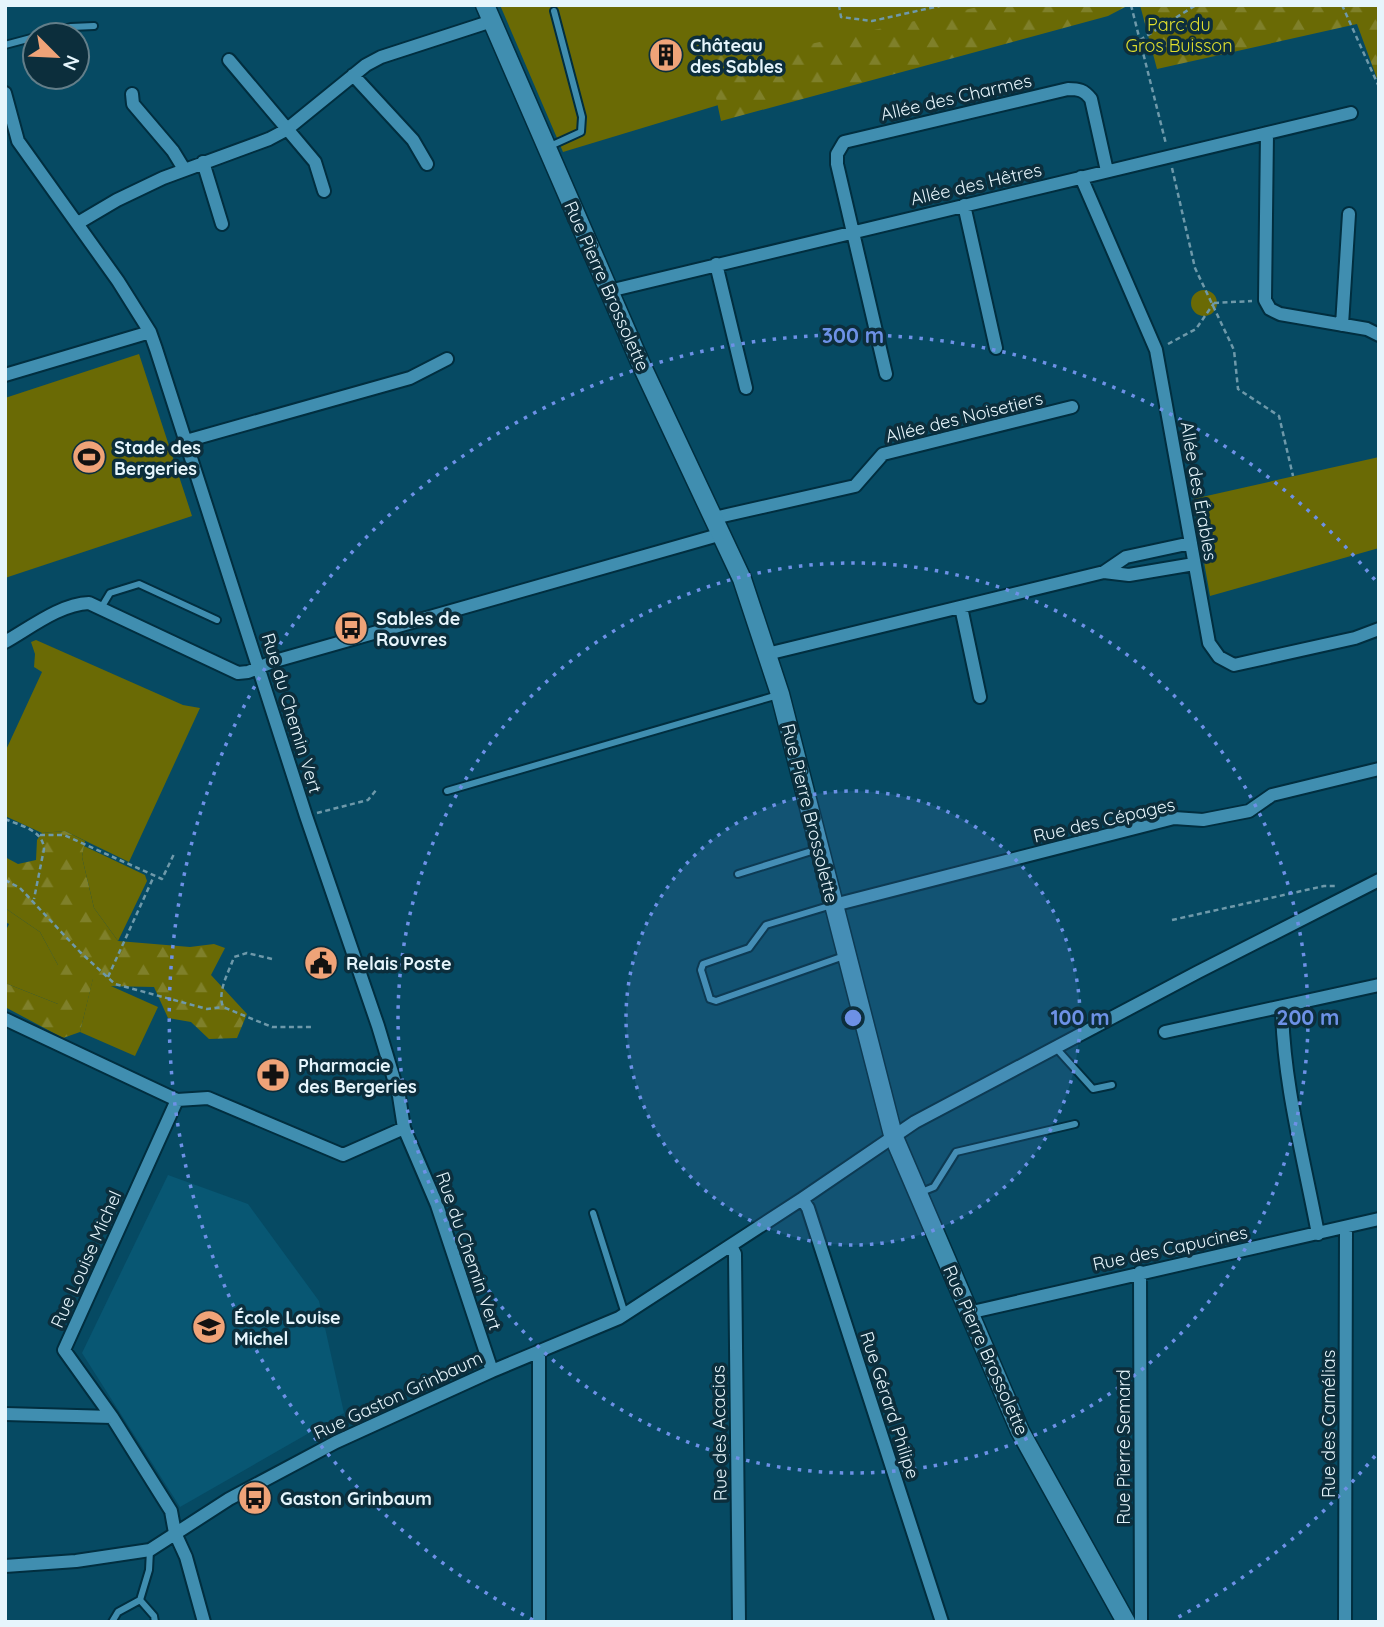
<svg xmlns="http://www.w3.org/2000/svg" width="1384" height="1627" viewBox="0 0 1384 1627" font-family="Quicksand,sans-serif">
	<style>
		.built { fill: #085773 }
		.green { fill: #6a6a05 }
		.forest { fill: url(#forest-firs) }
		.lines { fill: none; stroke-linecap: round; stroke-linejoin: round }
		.lane-casing { stroke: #012e3f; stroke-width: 10 }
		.street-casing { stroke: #012e3f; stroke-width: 16 }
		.secondary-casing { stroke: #012e3f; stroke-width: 21 }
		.path { stroke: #6e99aa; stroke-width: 2.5; stroke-dasharray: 5 3.5; stroke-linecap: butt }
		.lane { stroke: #408eb0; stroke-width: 6 }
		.street { stroke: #408eb0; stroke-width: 12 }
		.secondary { stroke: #408eb0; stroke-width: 18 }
		.ring { fill: none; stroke: #6d91e6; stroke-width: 3.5; stroke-dasharray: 3.5 7 }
		.labels { text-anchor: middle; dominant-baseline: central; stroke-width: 7; stroke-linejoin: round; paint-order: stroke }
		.park-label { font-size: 18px; fill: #dfdf2d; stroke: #0c2e3c }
		.poi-label { font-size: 18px; font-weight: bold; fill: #e6f5fc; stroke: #0c2e3c; text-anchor: start }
		.street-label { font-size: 18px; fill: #e6f5fc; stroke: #0c2e3c }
		.centre { fill: #6d91e6; stroke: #0c2e3c; stroke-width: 3.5 }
		.ring-label { font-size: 21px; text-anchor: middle; font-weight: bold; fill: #6d91e6; stroke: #0c2e3c; stroke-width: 7; stroke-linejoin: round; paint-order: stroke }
	</style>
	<defs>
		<pattern id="forest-firs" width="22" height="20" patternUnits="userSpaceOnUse" patternTransform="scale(1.75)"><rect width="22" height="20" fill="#6a6a05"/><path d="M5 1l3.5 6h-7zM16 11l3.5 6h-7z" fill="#7f802a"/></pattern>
	</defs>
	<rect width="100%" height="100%" fill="#064a63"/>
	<!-- built -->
	<path class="built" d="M168,1175L248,1204L319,1301L344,1413L180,1507L82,1353Z"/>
	<!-- green -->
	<path class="green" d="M500,5H1050L563,152Z
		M1191 303a13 13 0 1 1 26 0a13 13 0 1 1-26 0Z
		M139,354L192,516L5,578V398Z
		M1379,457V548L1210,596L1193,499Z
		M36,640L183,705L200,708L129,862L65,831L42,833L5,816V752L42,672L34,667L35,654L31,642Z
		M84,846L145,875L147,881L118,941L94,908L82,857Z
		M5,908L40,932L58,965V1004L5,983V932L9,924L5,922Z
		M93,978L158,1007L135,1056L80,1032Z"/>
	<!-- forest -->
	<path class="forest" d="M987,5H1129L1108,16L721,121L703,37L743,59Z
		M1140,5H1379V84L1357,24L1157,69Z
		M65,831L85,841L82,857L94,908L118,941L190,947L214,944L225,948L211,975L247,1014L237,1038L209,1039L191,1022L168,1018L154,987L105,986L93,979L80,1032L63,1038L5,1007V983L58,1004V965L40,932L5,908V857L18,864L36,860L37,840L42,833Z"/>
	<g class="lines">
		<!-- lane casing -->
		<g class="lane-casing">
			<path id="lane" d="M42,35L71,27L94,26
				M5,45L35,37
				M548,147L581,132L582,117L554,11
				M101,608L110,593L139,584L217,620
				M447,791L778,695
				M738,874L818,849
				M832,905L766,925L749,948L703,964L701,970L710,999L716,1001L844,956
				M1056,1048L1093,1089L1112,1085
				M919,1193L934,1187L956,1152L1075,1124
				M593,1213L625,1314
				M140,1600L154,1616L155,1622
				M112,1622L118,1612L140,1600L149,1570L150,1550"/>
		</g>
		<!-- street casing -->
		<g class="street-casing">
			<path id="street" d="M229,60L315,162L324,191
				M353,75L413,140L427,164
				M5,93L18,141L118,281L150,332L156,349L306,816L378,1026L399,1096L404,1128L437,1205L492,1371
				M132,94L133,104L173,151L184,169
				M1267,133L1265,300L1270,309L1280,314L1367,329L1379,335
				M203,162L222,224
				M1081,177L1156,350L1209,643L1219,657L1234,665L1355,638L1379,629
				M964,205L996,348
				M78,223L117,200L163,178L269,139L286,130L366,65L381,57L492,21
				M716,264L746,388
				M609,291L1351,113
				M1342,325L1349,214
				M886,374L837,164V154L844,142L1068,89C1079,89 1084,90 1091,99L1107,171
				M5,375L150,332
				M186,441L410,378L447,359
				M714,518L855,486L883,454L1072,407
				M1104,572L1126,557L1191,543
				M961,607L980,697
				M5,642C30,628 60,604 89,603L238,673L248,672L275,661L722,534
				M767,654L1104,572L1129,575L1194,564
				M834,905L1174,818L1203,820L1249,811L1272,795L1379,769
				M1282,1007C1283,1083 1304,1159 1318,1234
				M5,1019L177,1100L208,1098L343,1155L404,1128
				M1165,1032L1379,985
				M177,1100L64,1350L112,1417L171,1511L175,1533L186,1557L204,1622
				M802,1199L808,1208L942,1622
				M731,1246L735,1254L739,1622
				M1140,1272L1141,1622
				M968,1313L1379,1219
				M5,1414L112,1417
				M5,1566L76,1561L150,1550L229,1499L336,1442L492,1371L619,1318L802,1199L915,1122L1198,972L1379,880
				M539,1622V1351
				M1345,1622L1346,1227"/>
		</g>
		<!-- secondary casing -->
		<g class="secondary-casing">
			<path id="secondary" d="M485,5L640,362L742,579L780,694L893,1135L1020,1431L1126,1622"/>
		</g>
		<!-- path -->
		<path class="path" d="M839,5L841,17L872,21L944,5
			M1131,5L1166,144
			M1342,5L1379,87
			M1140,40L1196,5
			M1172,168L1195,268L1234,350L1238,389L1279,416L1293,476
			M1214,303L1252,301
			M1168,344L1196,329L1214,303
			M317,813L368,800L377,789
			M5,819C21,826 43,830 44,849L34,899
			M40,835H64L162,879L174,854
			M5,880L20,888L80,952L115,984L207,1009L223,1007
			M1172,920L1324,886H1335
			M272,959L247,953L234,957C229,972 217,991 223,1007L272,1027H313
			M108,977L154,876"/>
		<!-- lane -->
		<use href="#lane" class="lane"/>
		<!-- street -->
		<use href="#street" class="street"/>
		<!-- secondary -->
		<use href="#secondary" class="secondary"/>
	</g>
	<!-- distance rings -->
	<circle cx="853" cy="1018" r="227" fill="#6d91e6" fill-opacity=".12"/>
	<g class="ring">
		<circle cx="853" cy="1018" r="227"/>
		<circle cx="853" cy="1018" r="455"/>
		<path d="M1375 1456A682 682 0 0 1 1173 1620M533 1620A682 682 0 1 1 1375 580"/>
	</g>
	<!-- icons -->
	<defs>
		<g id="building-disc" transform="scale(1.75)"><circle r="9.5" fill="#efa378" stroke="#0c2e3c"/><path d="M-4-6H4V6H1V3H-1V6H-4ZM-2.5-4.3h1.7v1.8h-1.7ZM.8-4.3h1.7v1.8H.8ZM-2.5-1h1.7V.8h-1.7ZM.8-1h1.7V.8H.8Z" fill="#111"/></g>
		<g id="stadium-disc" transform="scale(1.75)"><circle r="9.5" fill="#efa378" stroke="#0c2e3c"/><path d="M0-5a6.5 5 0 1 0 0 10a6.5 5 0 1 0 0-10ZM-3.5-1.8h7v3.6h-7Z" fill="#111"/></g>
		<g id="bus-disc" transform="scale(1.75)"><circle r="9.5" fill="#efa378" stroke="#0c2e3c"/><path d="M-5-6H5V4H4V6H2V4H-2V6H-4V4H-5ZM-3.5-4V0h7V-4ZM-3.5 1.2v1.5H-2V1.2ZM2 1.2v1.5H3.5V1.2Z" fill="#111"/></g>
		<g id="civic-disc" transform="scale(1.75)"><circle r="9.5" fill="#efa378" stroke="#0c2e3c"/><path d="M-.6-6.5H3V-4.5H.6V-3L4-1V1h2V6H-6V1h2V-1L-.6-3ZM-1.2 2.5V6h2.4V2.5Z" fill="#111"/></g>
		<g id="pharmacy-disc" transform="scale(1.75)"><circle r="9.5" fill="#efa378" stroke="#0c2e3c"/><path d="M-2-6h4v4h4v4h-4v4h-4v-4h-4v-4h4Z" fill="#111"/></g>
		<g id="school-disc" transform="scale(1.75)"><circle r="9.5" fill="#efa378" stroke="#0c2e3c"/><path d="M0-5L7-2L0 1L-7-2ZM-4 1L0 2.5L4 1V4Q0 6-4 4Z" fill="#111"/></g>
	</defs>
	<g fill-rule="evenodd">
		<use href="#building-disc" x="666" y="55"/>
		<use href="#stadium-disc" x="89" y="457"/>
		<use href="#bus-disc" x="351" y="628"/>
		<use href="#civic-disc" x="321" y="963"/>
		<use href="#pharmacy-disc" x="273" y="1075"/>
		<use href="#school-disc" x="209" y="1327"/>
		<use href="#bus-disc" x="255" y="1498"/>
	</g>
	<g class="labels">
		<!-- park labels -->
		<g class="park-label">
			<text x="1179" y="24">Parc du<tspan x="1179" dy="21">Gros Buisson</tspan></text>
		</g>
		<!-- poi labels -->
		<g class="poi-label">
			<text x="690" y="45">Château<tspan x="690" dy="21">des Sables</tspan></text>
			<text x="114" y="447">Stade des<tspan x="114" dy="21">Bergeries</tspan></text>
			<text x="376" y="618">Sables de<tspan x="376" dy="21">Rouvres</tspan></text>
			<text x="346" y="963">Relais Poste</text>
			<text x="298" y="1065">Pharmacie<tspan x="298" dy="21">des Bergeries</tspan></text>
			<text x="234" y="1317">École Louise<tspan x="234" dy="21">Michel</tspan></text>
			<text x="280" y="1498">Gaston Grinbaum</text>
		</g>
		<!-- street labels -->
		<g class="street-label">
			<text transform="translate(956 97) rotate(-13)">Allée des Charmes</text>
			<text transform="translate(976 184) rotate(-13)">Allée des Hêtres</text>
			<text transform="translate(607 286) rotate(66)">Rue Pierre Brossolette</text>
			<text transform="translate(964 417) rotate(-14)">Allée des Noisetiers</text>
			<text transform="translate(1199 491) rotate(80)">Allée des Érables</text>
			<text transform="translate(292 713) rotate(73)">Rue du Chemin Vert</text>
			<text transform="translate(810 813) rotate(76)">Rue Pierre Brossolette</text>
			<text transform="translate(1104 820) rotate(-13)">Rue des Cépages</text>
			<text transform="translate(1170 1248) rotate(-12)">Rue des Capucines</text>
			<text transform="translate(469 1251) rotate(71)">Rue du Chemin Vert</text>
			<text transform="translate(86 1259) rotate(-66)">Rue Louise Michel</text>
			<text transform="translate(986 1350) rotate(66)">Rue Pierre Brossolette</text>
			<text transform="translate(398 1395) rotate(-25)">Rue Gaston Grinbaum</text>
			<text transform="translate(890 1405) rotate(72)">Rue Gérard Philipe</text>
			<text transform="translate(1328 1424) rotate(-90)">Rue des Camélias</text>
			<text transform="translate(719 1433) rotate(-91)">Rue des Acacias</text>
			<text transform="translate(1123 1447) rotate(-90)">Rue Pierre Semard</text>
		</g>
	</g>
	<circle cx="853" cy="1018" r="10" class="centre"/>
	<g class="ring-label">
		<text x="853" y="343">300 m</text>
		<text x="1080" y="1025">100 m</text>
		<text x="1308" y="1025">200 m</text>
	</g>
	<!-- border -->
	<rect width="1384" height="1627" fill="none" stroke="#e6f5fc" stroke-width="14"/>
	<!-- north arrow -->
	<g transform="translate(56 56) rotate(114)"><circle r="33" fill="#0c2e3c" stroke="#637e89" stroke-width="2"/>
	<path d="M0-5L12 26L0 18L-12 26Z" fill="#efa378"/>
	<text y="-10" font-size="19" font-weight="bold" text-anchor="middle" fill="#e6f5fc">N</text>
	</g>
</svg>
